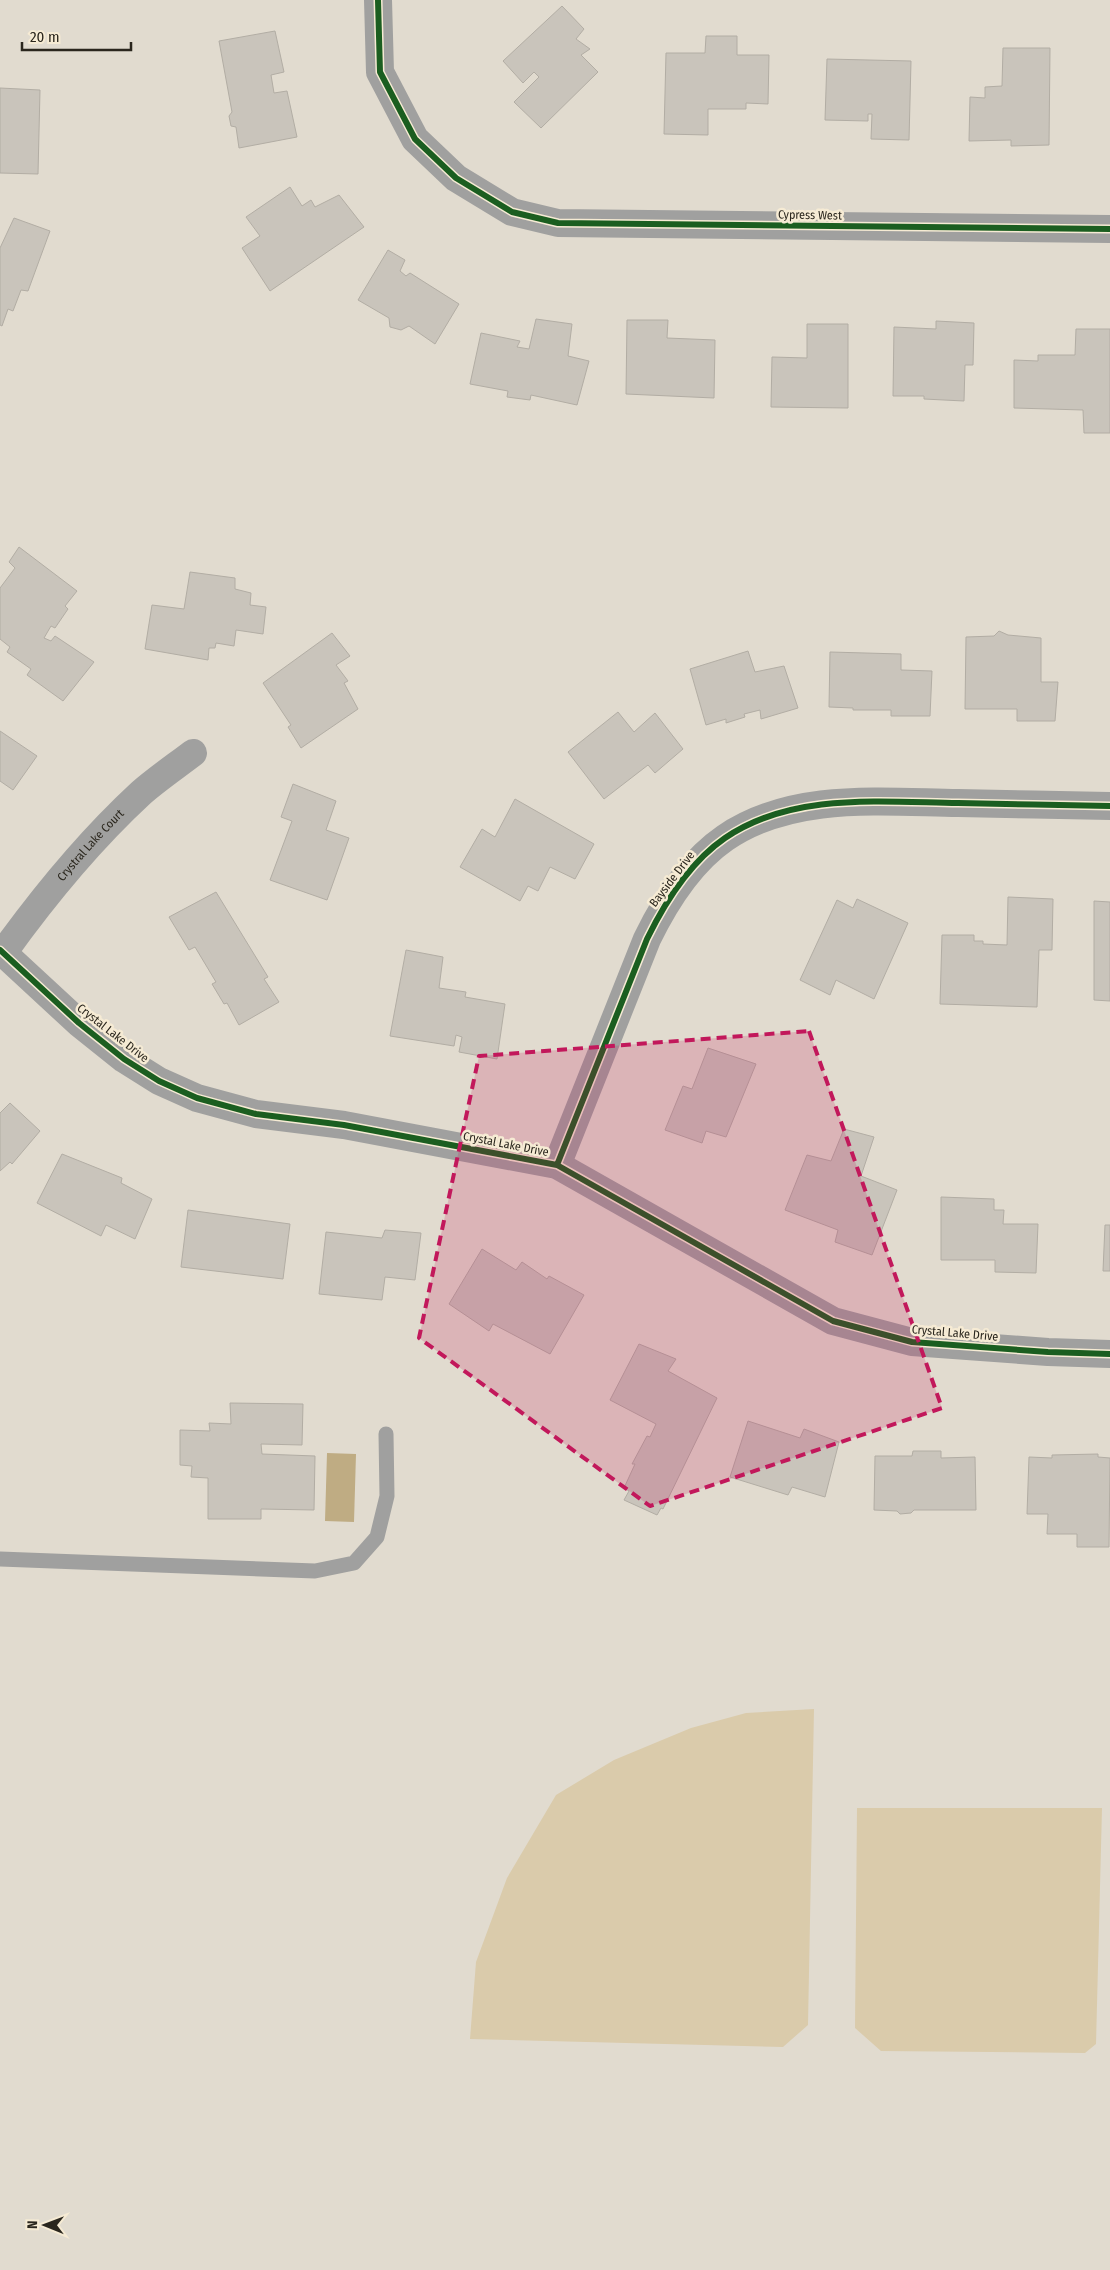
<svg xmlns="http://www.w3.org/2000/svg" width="1110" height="2270" viewBox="0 0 1110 2270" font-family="'Fira Sans Condensed',sans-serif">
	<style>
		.green { fill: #dacbab }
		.water { fill: #bfac83 }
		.building { fill: #c9c4bb; stroke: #b2ada4 }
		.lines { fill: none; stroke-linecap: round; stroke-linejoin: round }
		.service { stroke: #a0a09f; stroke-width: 15 }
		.minor { stroke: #a0a09f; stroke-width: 28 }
		.cycleway-casing { stroke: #f6ebd4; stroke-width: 9 }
		.cycleway { stroke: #1b5e20; stroke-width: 6 }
		.marked { fill: #c2185b; fill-opacity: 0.2; stroke: #c2185b; stroke-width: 4; stroke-dasharray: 10 6; stroke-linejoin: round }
		.labels { text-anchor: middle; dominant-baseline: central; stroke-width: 5; stroke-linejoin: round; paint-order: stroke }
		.street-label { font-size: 12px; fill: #2a261d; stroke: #f6ebd4 }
	</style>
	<rect width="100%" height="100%" fill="#e1dbcf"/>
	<!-- green -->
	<path class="green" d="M814,1709L808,2025L783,2047L470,2039L476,1962L507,1878L556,1795L614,1760L691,1728L746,1713Z
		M857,1808H1102L1096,2044L1085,2053L881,2051L855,2028Z"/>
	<!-- water -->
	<path class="water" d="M327,1453L356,1454L354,1522L325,1521Z"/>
	<!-- building -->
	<path class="building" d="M562,6L584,29L576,39L590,49L581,55L598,72L541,128L514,102L539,77L534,72L523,83L503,61Z
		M275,31L284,72L271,75L274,93L287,91L297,137L239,148L236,127L231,126L229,116L232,112L219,41Z
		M706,36H737V55H769L768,104L746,103V109H708V135L664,134L666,53H705Z
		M1003,48H1050L1049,145L1011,146V140L969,141L970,97L985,98V87L1002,86Z
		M827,59L911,61L909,140L871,139L872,114H868V121L825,120Z
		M0,88L40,90L38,174L0,173Z
		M290,187L302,206L311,200L315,207L339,195L364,227L270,291L242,248L260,236L246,217Z
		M14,218L50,231L28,291L21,290L13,311L8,309L2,326L0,325V248Z
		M388,250L405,260L400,271L406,276L410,273L459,304L435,344L409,326L401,330L390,327L389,318L358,300Z
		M536,319L572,324L568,356L589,361L577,405L531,395L530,400L507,397L508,391L470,384L481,333L520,341L517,347L529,349Z
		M627,320H668L667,338L715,340L714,398L626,394Z
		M936,321L974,323L973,365H965L964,401L924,399V396H893L894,327L936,329Z
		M807,324H848V408L771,407L772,357L807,358Z
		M1076,329H1110V433H1084L1083,410L1014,408V360L1038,361V355H1075Z
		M19,547L77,591L65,606L68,609L55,628L51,626L44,638L51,641L55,636L94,662L63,701L27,675L31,669L7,652L10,647L0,639V588L15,568L9,562Z
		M190,572L235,578V589L251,593L250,605L266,607L263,634L236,630L234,646L216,643L215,648H209L208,660L145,649L152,605L184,609Z
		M999,631L1008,635L1041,638V682H1058L1055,721H1017V709H965L966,637L994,636Z
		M332,633L350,656L336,665L348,681L344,683L358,709L301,748L288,727L291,725L263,683Z
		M748,651L755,672L784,666L798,708L761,719L760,710L744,714L745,717L726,723V719L706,725L690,669Z
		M830,652L901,654V670L932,671L930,716H891V710H853V708L829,707Z
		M618,712L634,732L655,713L683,749L655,773L648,765L604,799L568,752Z
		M0,731L37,756L13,790L0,781Z
		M293,784L336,801L326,830L349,838L327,900L270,880L292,821L281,817Z
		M515,799L594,844L575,879L550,867L538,891L528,886L520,901L460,867L482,829L495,837Z
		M216,892L268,977L264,979L279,1002L239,1025L227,1003L224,1004L212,984L216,982L195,947L189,950L169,917Z
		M1008,897L1053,899L1052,950H1039L1037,1007L940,1004L942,935H974V941H983V944L1007,945Z
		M857,899L908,923L874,999L836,980L830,995L800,980L837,900L853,908Z
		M1094,901L1110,902V1001L1094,1000Z
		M406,950L443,957L439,988L466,992L465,997L505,1004L497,1059L459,1052L462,1037L456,1035L454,1046L390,1036Z
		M708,1048L756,1064L726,1137L706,1131L702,1143L665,1130L683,1086L692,1089Z
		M10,1103L40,1131L12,1164L10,1162L0,1171V1113Z
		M844,1129L874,1137L861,1176L897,1190L872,1255L835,1242L838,1230L785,1210L807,1155L831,1161Z
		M62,1154L122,1178L121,1183L152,1199L135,1239L106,1225L101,1236L37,1203Z
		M941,1197L994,1199V1210H1004L1003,1224H1038L1036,1273L995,1272V1260H941Z
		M188,1210L290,1224L283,1279L181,1267Z
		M1105,1225H1110V1271H1103Z
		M385,1230L421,1233L415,1280L385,1277L382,1300L319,1294L326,1232L382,1238Z
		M482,1249L516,1270L522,1262L547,1279L549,1276L584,1295L550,1354L493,1324L489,1331L449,1304Z
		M639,1344L676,1359L668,1371L717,1398L663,1509L661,1508L657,1515L624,1500L629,1491L624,1488L635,1464H632L647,1436L650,1437L656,1424L610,1400Z
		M230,1403L303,1404L302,1445L261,1444L262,1454L315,1456L314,1510L261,1509V1519H208V1478L191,1477L192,1466L180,1465V1430L210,1431L209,1423L231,1424Z
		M748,1421L800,1438L804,1429L839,1442L825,1497L792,1487L788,1495L730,1477Z
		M913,1451H941V1458L975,1457L976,1510H914L911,1513L900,1514L897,1511L874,1510L875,1456H912Z
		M1098,1454V1457L1110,1458L1109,1547H1077V1534H1047L1048,1514H1027L1029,1457L1052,1458V1455Z"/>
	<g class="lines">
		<!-- service -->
		<path class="service" d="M0,1559L315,1571L354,1563L377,1537L387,1496L386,1434"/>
		<!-- minor -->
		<g class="minor">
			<path d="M378,0L380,72L415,139L456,178L512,212L558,223L1110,229"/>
			<path d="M0,950L79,1023L124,1059L159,1081L197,1098L256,1114L344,1125L557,1165L833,1321L912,1342L1048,1352L1110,1354"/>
			<path id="s1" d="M3,953C44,896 89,841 141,793C157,779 176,766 193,753"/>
			<path d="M557,1165L647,939C665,902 690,862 725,838C792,792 881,802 958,803C1009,804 1059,805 1110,806"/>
		</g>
		<!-- cycleway casing -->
		<g class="cycleway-casing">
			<path id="cycleway" d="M378,0L380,72L415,139L456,178L512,212L558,223L1110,229
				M0,950L79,1023L124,1059L159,1081L197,1098L256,1114L344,1125L557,1165L833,1321L912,1342L1048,1352L1110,1354
				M557,1165L647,939C665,902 690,862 725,838C792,792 881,802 958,803C1009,804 1059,805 1110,806"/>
		</g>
		<!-- cycleway -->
		<use href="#cycleway" class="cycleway"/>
	</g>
	<!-- marked area -->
	<path class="marked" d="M809,1031L942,1408L650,1506L419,1338L479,1056Z"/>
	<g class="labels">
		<!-- street labels -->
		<g class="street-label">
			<text transform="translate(810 215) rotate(1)">Cypress West</text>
			<text stroke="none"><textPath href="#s1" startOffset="139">Crystral Lake Court</textPath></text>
			<text transform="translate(672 879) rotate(-53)">Bayside Drive</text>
			<text transform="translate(113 1033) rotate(38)">Crystal Lake Drive</text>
			<text transform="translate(506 1144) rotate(11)">Crystal Lake Drive</text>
			<text transform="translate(955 1333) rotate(5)">Crystal Lake Drive</text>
		</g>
	</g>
	<!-- north arrow -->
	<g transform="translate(45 2225) rotate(271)" stroke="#f6ebd4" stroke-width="4" paint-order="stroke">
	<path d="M0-4L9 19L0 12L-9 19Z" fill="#2a261d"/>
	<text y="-8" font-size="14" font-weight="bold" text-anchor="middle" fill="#2a261d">N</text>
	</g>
	<!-- scale -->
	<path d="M22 42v8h109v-8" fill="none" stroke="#2a261d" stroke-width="2.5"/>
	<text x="30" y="42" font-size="15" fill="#2a261d" stroke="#f6ebd4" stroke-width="4" paint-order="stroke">20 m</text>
</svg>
